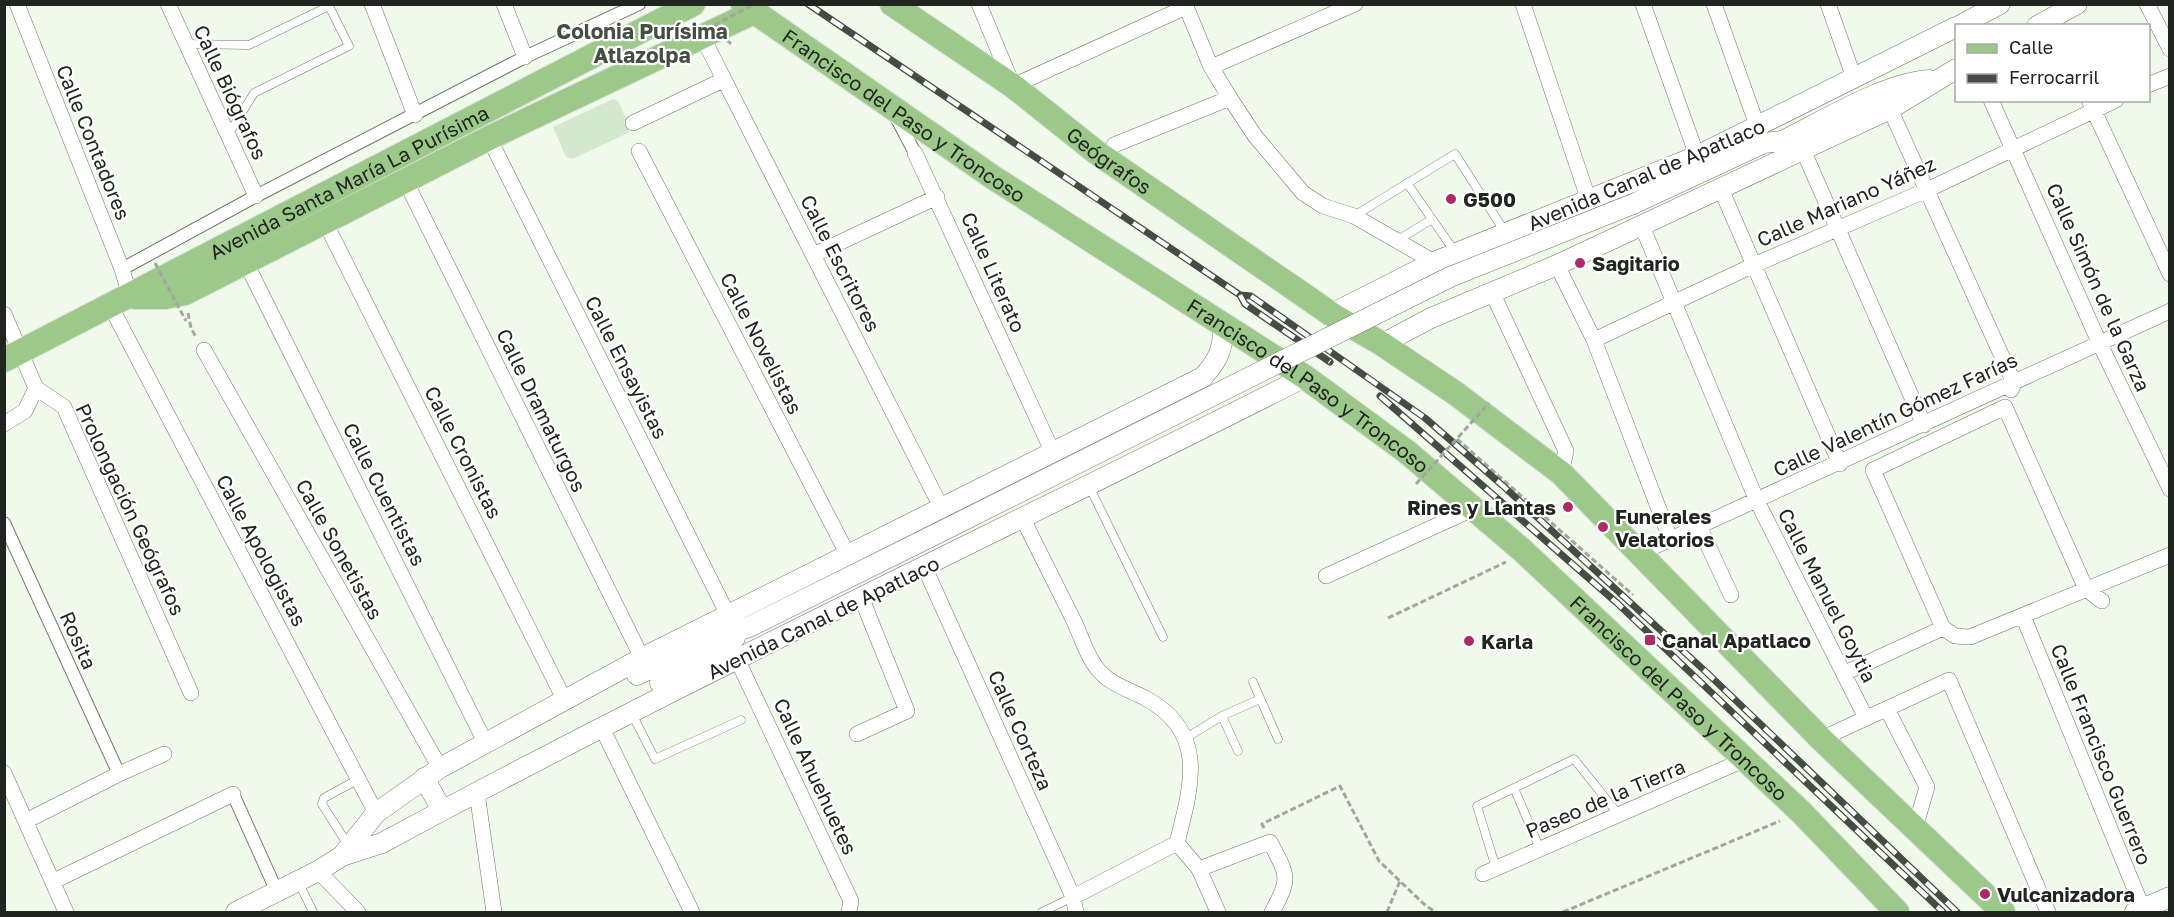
<svg xmlns="http://www.w3.org/2000/svg" width="2174" height="917" viewBox="0 0 2174 917" font-family="'Golos Text',sans-serif">
	<style>
		.green { fill: #d3e8cc }
		.lines { fill: none; stroke-linecap: round; stroke-linejoin: round }
		.service-casing { stroke: #6e786a; stroke-width: 9 }
		.pedestrian-casing { stroke: #6e786a; stroke-width: 14 }
		.minor-casing { stroke: #6e786a; stroke-width: 16 }
		.tertiary-casing { stroke: #6e786a; stroke-width: 21 }
		.primary-casing { stroke: #dbdcdb; stroke-width: 26 }
		.path { stroke: #a0a89d; stroke-width: 3; stroke-dasharray: 6 3; stroke-linecap: butt }
		.service { stroke: #fff; stroke-width: 8 }
		.pedestrian { stroke: #fff; stroke-width: 12 }
		.minor { stroke: #fff; stroke-width: 15 }
		.tertiary { stroke: #fff; stroke-width: 20 }
		.primary { stroke: #9cc989; stroke-width: 24 }
		.rail-casing { stroke: #464c45; stroke-width: 7 }
		.rail { stroke: #fff; stroke-width: 4.5; stroke-dasharray: 14; stroke-linecap: butt }
		.tertiary-bridge-casing { stroke: #6e786a; stroke-width: 21; stroke-linecap: butt }
		.path-bridge { stroke: #a0a89d; stroke-width: 3; stroke-dasharray: 6 3; stroke-linecap: butt }
		.tertiary-bridge { stroke: #fff; stroke-width: 20 }
		.poi-dot { fill: #b12866; stroke: #fff; stroke-width: 2 }
		.labels { text-anchor: middle; dominant-baseline: central; stroke-width: 4.5; stroke-linejoin: round; paint-order: stroke }
		.street-label { font-size: 20px; fill: #212520; stroke: #fff }
		.poi-label { font-size: 20px; font-weight: bold; fill: #212520; stroke: #fff; text-anchor: start }
		.neighbourhood-label { font-size: 21px; font-weight: bold; fill: #454e42; stroke: #fff }
	</style>
	<rect width="100%" height="100%" fill="#effaeb"/>
	<!-- green -->
	<path class="green" d="M613,99L618,101L630,128L628,133L572,159L566,157L553,127Z"/>
	<g class="lines">
		<!-- service casing -->
		<g class="service-casing">
			<path id="service" d="M186,44L249,45L329,6L349,46L254,93L228,135
				M1407,183L1455,252
				M1354,216L1455,154L1505,232
				M1398,240L1432,219
				M1089,486L1163,637
				M1253,682L1278,739
				M632,714L655,759L741,720
				M1222,716L1238,751
				M1184,739L1222,716L1260,699
				M1514,788L1540,849
				M348,845L322,804L324,798L359,779
				M1496,868L1477,806L1574,759L1619,815
				M299,883L313,912
				M1042,912L1073,897"/>
		</g>
		<!-- pedestrian casing -->
		<g class="pedestrian-casing">
			<path id="pedestrian" d="M896,117L915,153
				M122,269L256,196L525,57L639,4
				M4,523L119,774
				M233,794L277,892"/>
		</g>
		<!-- minor casing -->
		<g class="minor-casing">
			<path id="minor" d="M17,4L122,269L130,297
				M168,4L256,196
				M372,4L415,115
				M504,4L525,57
				M979,4L1013,86L1186,7
				M1185,4L1211,67L1230,98L1255,136L1303,193L1323,206L1354,216L1434,262
				M1523,4L1589,201
				M1643,4L1697,156
				M1714,4L1758,128
				M1828,4L1854,78
				M2147,4L2170,49
				M703,38L941,507
				M1211,67L1355,4
				M2148,85L2170,76
				M1991,100L2099,342L2170,489
				M2089,100L2170,274
				M1890,109L2014,383L2011,390
				M633,123L723,80
				M489,138L728,615
				M1114,145L1230,98
				M1803,150L1924,425
				M639,151L848,555
				M915,153L1053,453
				M405,180L642,658
				M1721,189L1840,464
				M325,222L565,701
				M1642,226L1757,501L1866,718
				M813,255L937,197
				M246,263L486,744
				M1557,265L1594,340L1670,538
				M1492,292L1566,451L1561,473
				M111,307L376,813
				M4,314L36,388L64,407L191,693
				M1594,340L1754,265L1927,190L2116,100
				M204,350L440,768
				M2005,407L1873,470L1943,628L1955,636L1970,637L2170,555
				M2005,407L2086,589L2102,601
				M4,424L25,411L36,388
				M1023,519C1040,553 1057,587 1074,621C1081,636 1086,654 1096,667C1108,684 1128,689 1145,698C1209,732 1191,787 1177,843L1073,897
				M1699,526L1731,595
				M1638,554L2170,311
				M924,566L1073,897L1076,912
				M1326,576L1475,508
				M2023,616L2143,909
				M737,659L851,901L849,912
				M1845,673L1943,628
				M1887,709L1927,787L1915,828
				M602,728L692,912
				M857,734L907,711L861,597
				M1821,739L1949,680L2048,912
				M4,773L66,912
				M477,793L494,912
				M26,821L119,774L164,754
				M1177,843L1199,869L1218,912
				M1199,869L1270,842C1288,876 1291,878 1272,912
				M318,871L358,912
				M1483,874L1744,760
				M54,881L233,794"/>
		</g>
		<!-- tertiary casing -->
		<g class="tertiary-casing">
			<path id="tertiary" d="M1959,26L2000,4
				M2037,26L2077,4
				M1633,204L1764,143L1782,141C1823,121 1886,82 1930,80
				M1331,314L1434,262L1697,156L1956,27
				M1382,344L1431,318L1557,265L1890,109L1956,69
				M637,675L713,639L749,627L938,533
				M660,683L720,650L735,638
				M424,778L442,810
				M342,856L376,813L440,768L642,658L1203,377C1220,358 1222,350 1224,325
				M236,912L318,871L342,856L382,843C685,679 997,533 1305,377
				M2135,912L2170,897"/>
		</g>
		<!-- primary casing -->
		<g class="primary-casing">
			<g id="primary">
				<path id="s1" d="M743,4L994,178L1305,377L1407,452L1522,550L1801,812L1897,912"/>
				<path id="s2" d="M892,4L1013,86L1096,152L1331,314L1382,344L1455,393L1561,473L1821,739L2003,912"/>
				<path d="M135,297H165L185,293L489,138L754,12"/>
				<path id="s3" d="M4,360L693,4"/>
			</g>
		</g>
		<!-- path -->
		<path class="path" d="M188,313L191,328L196,337
			M1457,439L1633,595
			M1388,618L1506,562
			M1264,828L1262,824L1340,786L1379,861L1426,906L1436,912
			M1387,912L1400,881
			M1563,912L1780,821"/>
		<!-- service -->
		<use href="#service" class="service"/>
		<!-- pedestrian -->
		<use href="#pedestrian" class="pedestrian"/>
		<!-- minor -->
		<use href="#minor" class="minor"/>
		<!-- tertiary -->
		<use href="#tertiary" class="tertiary"/>
		<!-- primary -->
		<use href="#primary" class="primary"/>
		<!-- rail casing -->
		<g class="rail-casing">
			<path id="rail" d="M808,4L1240,295L1251,296L1425,418L1502,485L1705,671L1957,912
				M1240,295L1245,304L1330,362
				M1380,396L1617,603L1943,912"/>
		</g>
		<!-- rail -->
		<use href="#rail" class="rail"/>
		<!-- tertiary-bridge casing -->
		<g class="tertiary-bridge-casing">
			<path id="tertiary-bridge" d="M938,533L1450,277L1633,204"/>
		</g>
		<!-- path-bridge -->
		<path class="path-bridge" d="M731,44L713,26L754,4
			M155,263L186,321
			M1416,484L1489,403"/>
		<!-- tertiary-bridge -->
		<use href="#tertiary-bridge" class="tertiary-bridge"/>
	</g>
	<!-- markers -->
	<g class="poi-dot">
		<circle cx="1451" cy="199" r="6"/>
		<circle cx="1580" cy="263" r="6"/>
		<circle cx="1568" cy="507" r="6"/>
		<circle cx="1603" cy="527" r="6"/>
		<rect x="1644" y="634" width="12" height="12" rx="3"/>
		<circle cx="1469" cy="641" r="6"/>
		<circle cx="1985" cy="894" r="6"/>
	</g>
	<g class="labels">
		<!-- street labels -->
		<g class="street-label">
			<text transform="translate(231 92) rotate(65)">Calle Biógrafos</text>
			<text stroke="none"><textPath href="#s1" startOffset="196">Francisco del Paso y Troncoso</textPath></text>
			<text transform="translate(94 142) rotate(68)">Calle Contadores</text>
			<text stroke="none"><textPath href="#s2" startOffset="268">Geógrafos</textPath></text>
			<text transform="translate(1646 174) rotate(-23)">Avenida Canal de Apatlaco</text>
			<text stroke="none"><textPath href="#s3" startOffset="388">Avenida Santa María La Purísima</textPath></text>
			<text transform="translate(1846 201) rotate(-24)">Calle Mariano Yáñez</text>
			<text transform="translate(841 263) rotate(63)">Calle Escritores</text>
			<text transform="translate(994 272) rotate(66)">Calle Literato</text>
			<text transform="translate(2099 287) rotate(66)">Calle Simón de la Garza</text>
			<text transform="translate(762 343) rotate(63)">Calle Novelistas</text>
			<text transform="translate(627 367) rotate(63)">Calle Ensayistas</text>
			<text stroke="none"><textPath href="#s1" startOffset="682">Francisco del Paso y Troncoso</textPath></text>
			<text transform="translate(542 410) rotate(64)">Calle Dramaturgos</text>
			<text transform="translate(1895 414) rotate(-25)">Calle Valentín Gómez Farías</text>
			<text transform="translate(464 452) rotate(63)">Calle Cronistas</text>
			<text transform="translate(385 494) rotate(63)">Calle Cuentistas</text>
			<text transform="translate(131 509) rotate(65)">Prolongación Geógrafos</text>
			<text transform="translate(340 549) rotate(61)">Calle Sonetistas</text>
			<text transform="translate(262 550) rotate(62)">Calle Apologistas</text>
			<text transform="translate(1828 595) rotate(63)">Calle Manuel Goytia</text>
			<text transform="translate(823 617) rotate(-26)">Avenida Canal de Apatlaco</text>
			<text transform="translate(79 640) rotate(66)">Rosita</text>
			<text stroke="none"><textPath href="#s1" startOffset="1168">Francisco del Paso y Troncoso</textPath></text>
			<text transform="translate(1021 730) rotate(66)">Calle Corteza</text>
			<text transform="translate(2102 754) rotate(68)">Calle Francisco Guerrero</text>
			<text transform="translate(816 776) rotate(65)">Calle Ahuehuetes</text>
			<text transform="translate(1605 798) rotate(-23)">Paseo de la Tierra</text>
		</g>
		<!-- poi labels -->
		<g class="poi-label">
			<text x="1463" y="199">G500</text>
			<text x="1592" y="263">Sagitario</text>
			<text x="1556" y="507" text-anchor="end">Rines y Llantas</text>
			<text x="1615" y="516">Funerales<tspan x="1615" dy="23">Velatorios</tspan></text>
			<text x="1662" y="640">Canal Apatlaco</text>
			<text x="1481" y="641">Karla</text>
			<text x="1997" y="894">Vulcanizadora</text>
		</g>
		<!-- neighbourhood labels -->
		<g class="neighbourhood-label">
			<text x="642" y="31">Colonia Purísima<tspan x="642" dy="24">Atlazolpa</tspan></text>
		</g>
	</g>
	<!-- border -->
	<rect width="2174" height="917" fill="none" stroke="#212520" stroke-width="12"/>
	<!-- legend -->
	<rect x="1955" y="24" width="195" height="78" fill="#ffffff" stroke="#a6a8a6" stroke-width="1.5"/>
	<rect x="1967" y="44" width="30" height="9" fill="#9cc989" stroke="#a6a8a6" stroke-width="1.5"/>
	<text x="2009" y="54" font-size="18" fill="#212520">Calle</text>
	<rect x="1967" y="74" width="30" height="9" fill="#464c45" stroke="#a6a8a6" stroke-width="1.5"/>
	<text x="2009" y="84" font-size="18" fill="#212520">Ferrocarril</text>
</svg>
